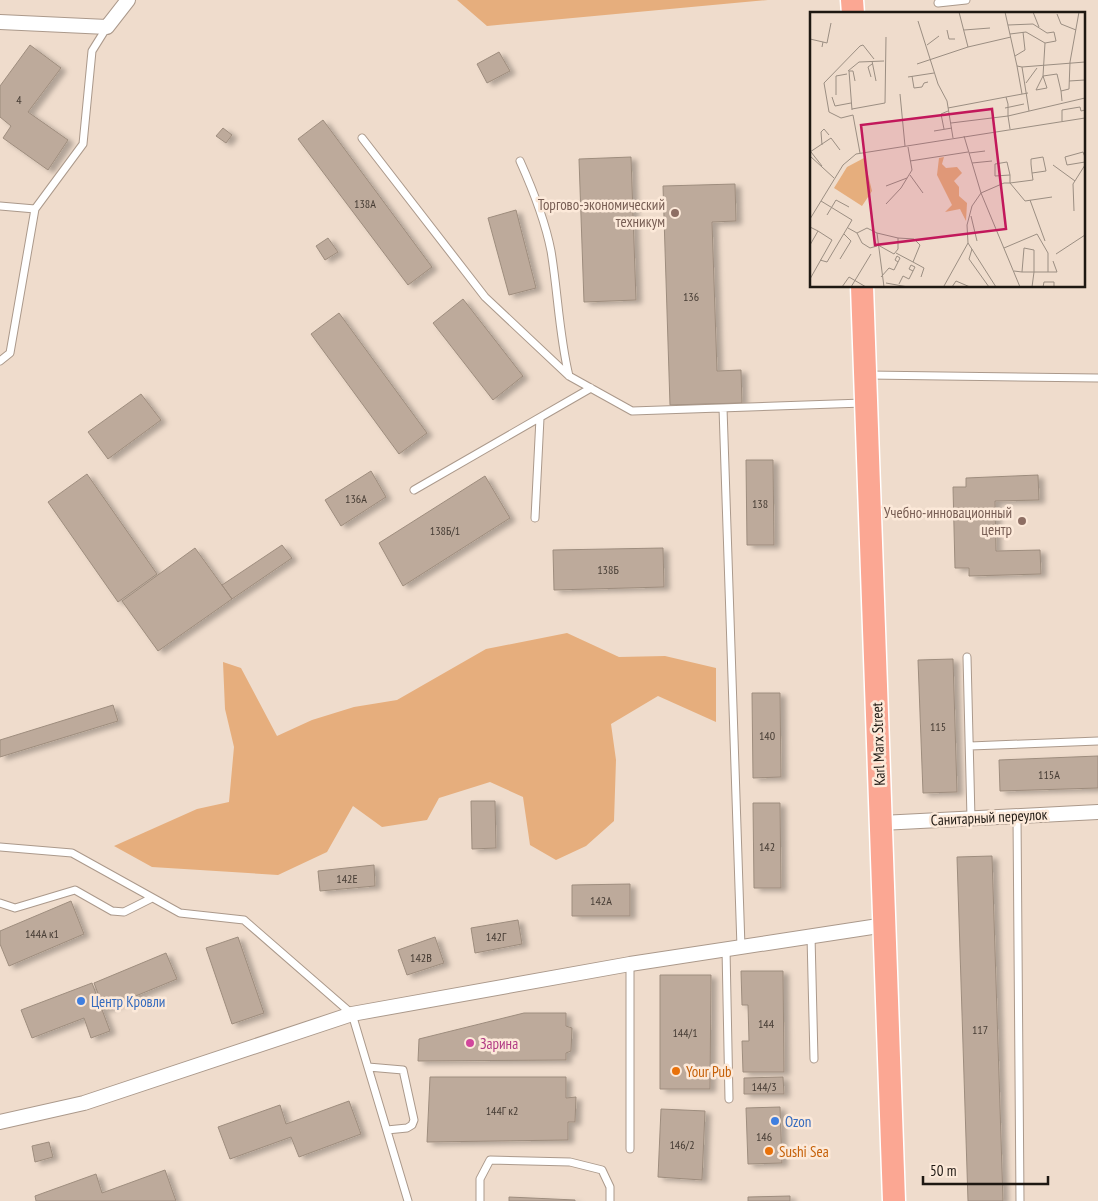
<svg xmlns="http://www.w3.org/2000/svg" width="1098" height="1201" viewBox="0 0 1098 1201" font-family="'PT Sans Narrow',sans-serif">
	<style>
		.green { fill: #e6ae7d }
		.building { fill: #bdaa9b; stroke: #9e8d7e; filter: url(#shadow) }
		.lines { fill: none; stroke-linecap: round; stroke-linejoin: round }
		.service-casing { stroke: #ab998b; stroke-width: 9 }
		.minor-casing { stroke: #ab998b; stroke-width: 16 }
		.trunk-casing { stroke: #fff; stroke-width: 25 }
		.service { stroke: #fff; stroke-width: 7 }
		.minor { stroke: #fff; stroke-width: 14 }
		.trunk { stroke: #fba793; stroke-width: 22 }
		.education-dot { fill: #8d6e63; stroke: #fce9d9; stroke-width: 2 }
		.shop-dot { fill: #3f7fe0; stroke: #fce9d9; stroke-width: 2 }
		.hotel-dot { fill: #d1479c; stroke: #fce9d9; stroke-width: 2 }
		.food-dot { fill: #e8710a; stroke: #fce9d9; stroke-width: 2 }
		.labels { text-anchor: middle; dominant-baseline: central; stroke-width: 5; stroke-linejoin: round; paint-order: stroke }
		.number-label { font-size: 12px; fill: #463c34 }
		.education-label { font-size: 15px; fill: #785e54; stroke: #fce9d9; text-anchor: end }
		.street-label { font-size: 15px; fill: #1e1812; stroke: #fce9d9 }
		.shop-label { font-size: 15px; fill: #366cbe; stroke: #fce9d9; text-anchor: start }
		.hotel-label { font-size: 15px; fill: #b23c85; stroke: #fce9d9; text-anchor: start }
		.food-label { font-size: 15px; fill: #c56008; stroke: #fce9d9; text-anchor: start }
		.inset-road { fill: none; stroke: #9b8e82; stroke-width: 1 }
		.view { fill: #c2185b; fill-opacity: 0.15; stroke: #c2185b; stroke-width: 2.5 }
		.inset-edge { fill: none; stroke: #1e1812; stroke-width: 2.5 }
	</style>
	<defs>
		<filter id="shadow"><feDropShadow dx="5.5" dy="3" stdDeviation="2.5" flood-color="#0004"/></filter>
	</defs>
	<rect width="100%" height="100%" fill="#efdccc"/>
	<!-- green -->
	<path class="green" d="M457,0H768L487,26Z
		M567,633L619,657L665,656L716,668V722L658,696L611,724L616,760L614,821L586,846L556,860L530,845L523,797L490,782L439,798L427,820L382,827L353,806L327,852L278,875L152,867L114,846L197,809L229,802L234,747L225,709L223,662L241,668L277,736L312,720L354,707L397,700L486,649Z"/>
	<!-- building -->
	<path class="building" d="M30,45L61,68L28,112L68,140L48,170L3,138L11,126L0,117V86Z
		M499,52L510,71L487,83L477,64Z
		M323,120L432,267L408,285L298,139Z
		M223,128L232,135L226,143L216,136Z
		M631,157L636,300L584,302L579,159Z
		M735,184L736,221L712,222L717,371L741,370L742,403L670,405L663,186Z
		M516,210L536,288L509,295L488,218Z
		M328,238L338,252L325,260L316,246Z
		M463,299L523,376L493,400L433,323Z
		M339,313L427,433L399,454L311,334Z
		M141,394L161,420L108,459L88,432Z
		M746,460H773L774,545H747Z
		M371,471L386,497L341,526L325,500Z
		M87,474L157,574L118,602L48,502Z
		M1038,475L1039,500L995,501L996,551L1040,550L1041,574L969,576V568H955L953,487H966V478Z
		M485,476L510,518L403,586L379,543Z
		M282,545L292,558L232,599L222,585Z
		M195,548L232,599L158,651L122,601Z
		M663,548L664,587L554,590L553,550Z
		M953,659L957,792L923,793L918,660Z
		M752,693H780L781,777L753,778Z
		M113,705L118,721L0,757V740Z
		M1098,756V788L1000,791L999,760Z
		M471,801H495L496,848L472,849Z
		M753,803H780L781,888H754Z
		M992,856L1003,1201H968L957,857Z
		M374,865L375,886L320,891L318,871Z
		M630,884V916H572V885Z
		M71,901L84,934L9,966L0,944V931Z
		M518,920L522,944L475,953L471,928Z
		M238,937L264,1013L232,1024L206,948Z
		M435,937L444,963L407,975L398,950Z
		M166,953L177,979L104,1009L94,983Z
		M741,971H783L784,1072H743L742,1041H749L748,1005H742Z
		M660,975H711L710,1089H660Z
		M92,983L110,1031L91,1038L84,1018L32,1038L21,1010Z
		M524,1013H566V1026L572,1028L571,1051L566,1053V1060L418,1061L419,1039Z
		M430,1077H566V1098L576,1097L575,1122H568V1140L427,1142Z
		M783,1077L784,1094H744V1078Z
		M349,1101L361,1134L299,1157L291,1137L230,1159L218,1127L280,1105L286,1124Z
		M780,1107L782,1163L748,1164L746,1108Z
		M661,1109L705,1111L702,1180L658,1177Z
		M49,1142L53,1157L35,1162L32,1146Z
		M165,1170L176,1201H36L35,1196L96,1174L102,1193Z
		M790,1196V1201H748V1197Z
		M509,1197L575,1200V1201H509Z"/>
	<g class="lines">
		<!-- service casing -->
		<g class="service-casing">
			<path id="service" d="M938,3L966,0
				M362,138L485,297L569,376L632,411L863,403
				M520,161C533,190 545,220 551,251C558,293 559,335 569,376
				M0,206L35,209L83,144L92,51L107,27
				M0,361L10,353L35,209
				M868,375L1098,378
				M723,408L741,947
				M414,490L591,388
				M535,518L540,418
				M967,657L971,818
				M970,746L1098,741
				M1017,816L1020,1201
				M0,847L72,853L180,913L244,920L352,1014L408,1201
				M0,903L15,908L75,890L112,911L124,912L152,898
				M811,936L814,1059
				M726,949L729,1099
				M630,964V1149
				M368,1067L403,1070L414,1120L412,1125L407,1128L387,1130
				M480,1201V1179L490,1160L570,1162L602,1170L610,1187V1201"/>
		</g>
		<!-- minor casing -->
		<g class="minor-casing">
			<path id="minor" d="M0,22L107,27L128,0
				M881,823L1098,812
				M0,1122L84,1103L352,1014L630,964L885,925"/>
		</g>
		<!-- trunk casing -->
		<g class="trunk-casing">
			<path id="trunk" d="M852,0L853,14
				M862,286L894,1201"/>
		</g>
		<!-- service -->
		<use href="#service" class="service"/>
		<!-- minor -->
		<use href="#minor" class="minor"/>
		<!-- trunk -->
		<use href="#trunk" class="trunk"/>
	</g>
	<!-- markers -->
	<g class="education-dot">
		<circle cx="675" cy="213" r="5"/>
		<circle cx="1022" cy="521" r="5"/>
	</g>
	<g class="shop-dot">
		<circle cx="81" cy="1001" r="5"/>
		<circle cx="775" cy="1121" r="5"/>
	</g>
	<circle class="hotel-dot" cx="470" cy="1043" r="5"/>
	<g class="food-dot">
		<circle cx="676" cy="1071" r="5"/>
		<circle cx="769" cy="1151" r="5"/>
	</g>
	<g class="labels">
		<!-- number labels -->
		<g class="number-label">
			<text x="19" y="99">4</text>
			<text x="365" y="203">138А</text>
			<text x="691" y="296">136</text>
			<text x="356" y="498">136А</text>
			<text x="760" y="503">138</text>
			<text x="445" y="530">138Б/1</text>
			<text x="608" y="569">138Б</text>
			<text x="938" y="726">115</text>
			<text x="767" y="735">140</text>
			<text x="1049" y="774">115А</text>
			<text x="767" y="846">142</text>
			<text x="347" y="878">142Е</text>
			<text x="601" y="900">142А</text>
			<text x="42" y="933">144А к1</text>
			<text x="496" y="936">142Г</text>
			<text x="421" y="957">142В</text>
			<text x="766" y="1023">144</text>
			<text x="980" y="1029">117</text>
			<text x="685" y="1032">144/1</text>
			<text x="764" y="1086">144/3</text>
			<text x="502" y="1110">144Г к2</text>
			<text x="764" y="1136">146</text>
			<text x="682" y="1144">146/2</text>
		</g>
		<!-- education labels -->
		<g class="education-label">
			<text x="665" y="204">Торгово-экономический<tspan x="665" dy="17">техникум</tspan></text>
			<text x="1012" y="512">Учебно-инновационный<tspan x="1012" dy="17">центр</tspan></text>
		</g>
		<!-- street labels -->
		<g class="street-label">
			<text transform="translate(878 744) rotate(-92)">Karl Marx Street</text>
			<text transform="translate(989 817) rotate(-3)">Санитарный переулок</text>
		</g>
		<!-- shop labels -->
		<g class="shop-label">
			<text x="91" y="1001">Центр Кровли</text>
			<text x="785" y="1121">Ozon</text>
		</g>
		<!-- hotel labels -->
		<g class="hotel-label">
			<text x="480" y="1043">Зарина</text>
		</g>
		<!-- food labels -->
		<g class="food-label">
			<text x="686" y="1071">Your Pub</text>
			<text x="779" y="1151">Sushi Sea</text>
		</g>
	</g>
	<!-- overview -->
	<g transform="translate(810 12)">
		<rect width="275" height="275" fill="#efdccc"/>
		<path d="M134,145L132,152L136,156L147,155L152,161L144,169L149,175V184L157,191L156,209L150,197L135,200L142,193L127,163L129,146ZM54,146L62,179L52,194L24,176L37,155Z" fill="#e6ae7d"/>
		<path class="inset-road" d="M149,0L158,35M195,0L207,54L212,55L219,99M223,0L229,15M247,2L251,12L266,18M108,9L128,72L137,89L143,126M198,13L223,12L237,21L244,20L246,29L235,31L216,20L200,22M137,18L139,27H145M154,18L180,16M0,27L13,30L12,35M13,30L17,31L21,11M235,31L233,64L226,78L237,76L233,64L247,62L251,79M117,33L129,24M205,44L215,38L213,20M62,49L66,69M107,52L158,35L201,25M207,54L212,82M212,55L275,50M38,59L49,50L74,49M102,64L104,76L112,75L114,71L118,70M61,65L58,55L62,52M98,65L124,61M259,69L275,68M216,71L227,56M90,82L95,134M26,83V64L37,62M22,85L25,94L41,91M196,85L218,81M252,89L251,79L259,77L260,50L269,0M138,96L196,85L198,92V104L141,111M195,96L214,92M42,97L75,91L76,25M42,98L39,59H43L45,69M43,103L31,106L19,100L14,71L50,34L53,33L64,47M43,103L50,141M252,109V98L270,95L271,99L275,98M134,117L131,102L138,99M200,117L198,104L275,86M124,119L142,116M154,124L171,181L210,275M12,133L11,120L14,117L19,123M0,140L21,126L30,138M1,140L12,154M159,141L175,139M0,144L24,166M275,145L273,140L255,145L257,153L275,150M100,149L158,140M162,151L182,149M243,153L265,169M100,163L113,181M200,163L185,164V152L197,150L200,163V171L223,168L222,161L221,152V147L233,145L236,159L222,161M76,174L97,166M220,188L235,229M76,192L91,176L102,158L98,135M264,199L263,172L275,153M17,203L26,188L39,195M161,204L167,229M0,207L33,153L46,142L275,106M0,215L8,219L0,233M38,216L47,221L52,231L60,236L67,234M47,221L57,216L67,221L74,275M67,221L88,226V237L84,242L68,233M194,236L227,222L238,241V260M162,237L159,247L179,275M86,241L103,250L110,233L104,227L88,226M246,242L275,223M30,247L41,229L34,222M10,248L17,250L42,208L11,189M103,250L114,256L111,265M204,259L212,260L214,236L224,238V260H247L243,249M212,260H224L222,275M71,265L79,256L84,258L90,246L87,244L85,248L88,250M0,267L22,228L8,219M76,271L98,275M89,272L93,264L99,267L105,255L101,253L99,257L103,259M134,274L158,231M32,275L39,265L56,275M41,275L61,242M142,275L146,269L160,275M186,275L158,231L157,213L162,194L171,181L194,171H200L215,189L242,185M233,275L234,270H244V275"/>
		<path class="view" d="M182,97L196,217L65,233L51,113Z"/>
		<rect width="275" height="275" class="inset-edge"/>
	</g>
	<!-- scale -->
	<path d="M923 1176v8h125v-8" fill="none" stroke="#1e1812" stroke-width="2.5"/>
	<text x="930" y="1176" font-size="15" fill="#1e1812" stroke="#fce9d9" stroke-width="4" paint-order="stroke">50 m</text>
</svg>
